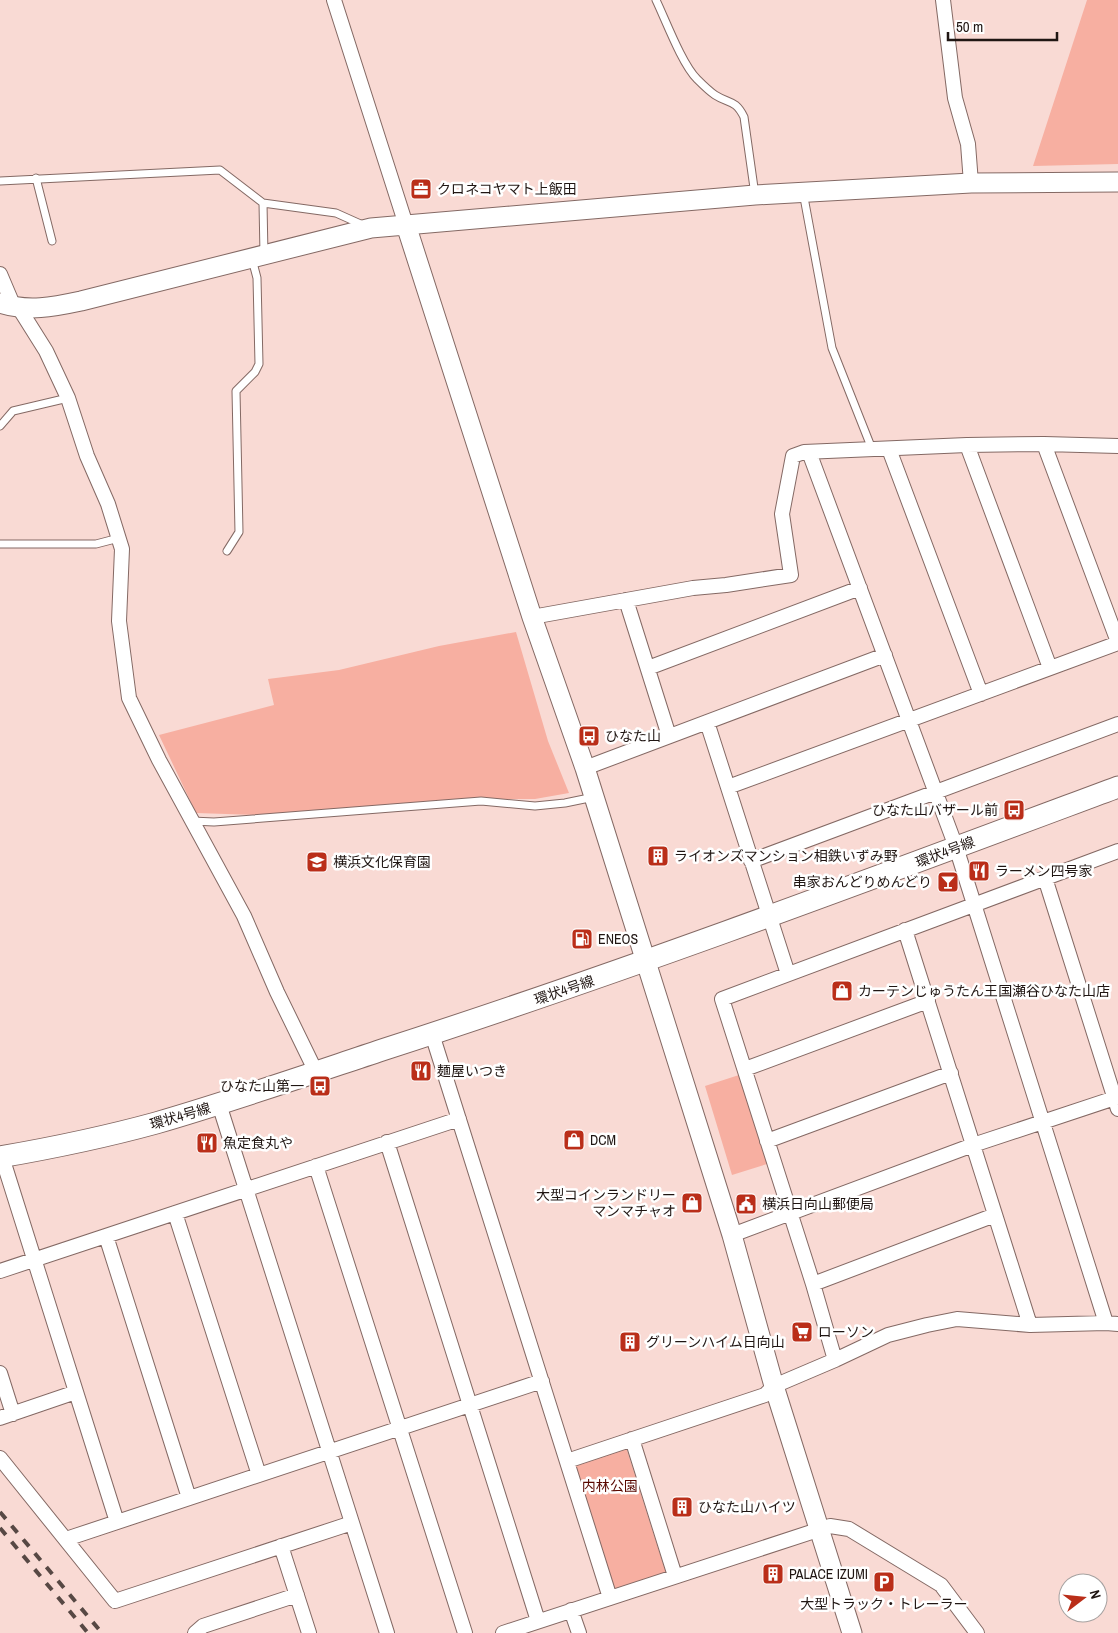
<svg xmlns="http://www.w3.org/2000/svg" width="1118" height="1633" viewBox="0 0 1118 1633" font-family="'Archivo Narrow','Noto Sans JP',sans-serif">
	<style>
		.green { fill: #f7afa1 }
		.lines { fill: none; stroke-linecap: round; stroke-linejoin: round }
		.lane-casing { stroke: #846964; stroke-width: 9 }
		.street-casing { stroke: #846964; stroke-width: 16 }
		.secondary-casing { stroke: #846964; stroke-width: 21 }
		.primary-casing { stroke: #846964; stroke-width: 23 }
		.lane { stroke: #fff; stroke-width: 7 }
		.street { stroke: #fff; stroke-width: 14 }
		.secondary { stroke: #fff; stroke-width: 19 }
		.primary { stroke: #fff; stroke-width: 21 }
		.rail { stroke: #574844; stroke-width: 4; stroke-dasharray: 9 9; stroke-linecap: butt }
		.labels { text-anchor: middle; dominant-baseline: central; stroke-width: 5; stroke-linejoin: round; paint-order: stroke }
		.poi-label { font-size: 14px; fill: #201613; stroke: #fff; text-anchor: start }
		.street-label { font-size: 14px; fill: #201613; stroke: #fff }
		.park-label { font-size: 14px; fill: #590800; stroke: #fff }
	</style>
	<rect width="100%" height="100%" fill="#f9dad4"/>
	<!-- green -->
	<path class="green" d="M1087,0H1118V164L1033,166Z
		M516,632L548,741L569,793L535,799H480L411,806L256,815L196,813L159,735L274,705L268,679L339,670L439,646Z
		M739,1075L767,1164L732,1175L705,1086Z
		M626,1447L666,1573L615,1590L573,1465Z"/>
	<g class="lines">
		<!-- lane casing -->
		<g class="lane-casing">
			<path id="lane" d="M656,0C666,21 682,64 697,79C702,84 709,91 715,95C729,104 735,99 744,117L755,195
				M36,178L52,241
				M0,181L220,170L263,203L336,213L365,226
				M803,192L832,348L872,449
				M263,203L264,255
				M0,426L13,411L68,398
				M0,544H96L119,538
				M227,551L239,532L236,391L255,372L259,364L257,278L252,259
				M192,821L214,822L481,801L535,806L565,803L594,797"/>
		</g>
		<!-- street casing -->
		<g class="street-casing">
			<path id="street" d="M334,0L406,225
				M943,0L955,98L968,144L971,183
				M0,274L14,307
				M19,308L46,351L68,398L87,456L108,504L122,549L119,621L129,698L159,760L244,916L277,992L316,1072
				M1044,444L1118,642
				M967,445L1050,668
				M889,449L981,694
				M809,452L956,847L1106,1323
				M626,600L669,736
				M532,617L693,588L726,585L791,575L782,514L793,456L804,452L967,445L1044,444L1118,446
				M648,668L860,588
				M707,722L788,974
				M585,768L885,655
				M728,787L1118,643
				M751,861L1118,724
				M1045,878L1118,1109
				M905,930L1030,1325
				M432,1034L610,1598
				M745,1069L928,1001
				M219,1104L387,1633
				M767,1141L951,1073
				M387,1142L538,1621
				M2,1157L117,1522
				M316,1166L465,1633
				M175,1213L259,1475
				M732,1235L973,1145L1118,1097
				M106,1236L189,1498
				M0,1271L459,1119
				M813,1284L995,1215
				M835,1360L813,1284L722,999L1118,851
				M0,1373L13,1414
				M0,1418L76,1392
				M632,1439L675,1576
				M0,1458L115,1601L352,1523
				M567,1461L765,1395L774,1386L835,1360L888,1335L927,1325L957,1319L1030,1325L1106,1323L1118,1324
				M66,1539L542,1381
				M281,1546L309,1633
				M571,1610L579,1633
				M195,1633L203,1626L297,1595
				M503,1633L830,1526L849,1529L941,1585L977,1633"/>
		</g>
		<!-- secondary casing -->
		<g class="secondary-casing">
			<path id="secondary" d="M406,225L532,617L585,768L732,1235L774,1386L852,1633
				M0,303C28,312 53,307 81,301L371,228L755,195L971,183L1118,182"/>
		</g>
		<!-- primary casing -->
		<g class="primary-casing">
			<path id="primary" d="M0,1157C52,1148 105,1137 156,1123C232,1101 307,1075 382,1050C630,970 874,878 1118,787"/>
		</g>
		<!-- lane -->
		<use href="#lane" class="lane"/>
		<!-- street -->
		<use href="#street" class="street"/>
		<!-- secondary -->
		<use href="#secondary" class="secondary"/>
		<!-- primary -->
		<use href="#primary" class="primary"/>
		<!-- rail -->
		<path class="rail" d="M0,1512L102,1633
			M0,1528L88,1633"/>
	</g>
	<!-- icons -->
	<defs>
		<g id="office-square" transform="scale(1.125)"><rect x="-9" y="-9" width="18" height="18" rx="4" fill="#ba2e19" stroke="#fff"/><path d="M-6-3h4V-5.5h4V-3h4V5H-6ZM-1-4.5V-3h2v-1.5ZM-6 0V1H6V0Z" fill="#fff"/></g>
		<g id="bus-square" transform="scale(1.125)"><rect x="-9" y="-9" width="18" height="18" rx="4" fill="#ba2e19" stroke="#fff"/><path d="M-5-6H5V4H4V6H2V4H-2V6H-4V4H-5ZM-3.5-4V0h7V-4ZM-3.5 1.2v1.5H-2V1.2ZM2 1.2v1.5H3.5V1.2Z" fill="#fff"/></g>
		<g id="building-square" transform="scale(1.125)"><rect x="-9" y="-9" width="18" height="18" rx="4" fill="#ba2e19" stroke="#fff"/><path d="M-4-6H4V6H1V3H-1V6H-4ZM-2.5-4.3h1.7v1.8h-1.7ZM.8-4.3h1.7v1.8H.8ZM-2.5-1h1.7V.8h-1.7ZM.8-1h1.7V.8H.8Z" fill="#fff"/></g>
		<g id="school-square" transform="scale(1.125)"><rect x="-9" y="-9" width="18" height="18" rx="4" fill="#ba2e19" stroke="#fff"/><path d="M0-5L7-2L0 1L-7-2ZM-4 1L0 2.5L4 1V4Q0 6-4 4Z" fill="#fff"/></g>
		<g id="restaurant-square" transform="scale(1.125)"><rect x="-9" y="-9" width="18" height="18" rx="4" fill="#ba2e19" stroke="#fff"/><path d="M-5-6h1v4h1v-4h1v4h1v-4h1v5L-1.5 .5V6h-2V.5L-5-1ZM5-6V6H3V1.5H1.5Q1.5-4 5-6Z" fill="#fff"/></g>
		<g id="bar-square" transform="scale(1.125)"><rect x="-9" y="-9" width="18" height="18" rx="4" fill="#ba2e19" stroke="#fff"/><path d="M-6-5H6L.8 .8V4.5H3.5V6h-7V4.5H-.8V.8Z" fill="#fff"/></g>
		<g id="fuel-square" transform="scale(1.125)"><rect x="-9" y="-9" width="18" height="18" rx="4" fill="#ba2e19" stroke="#fff"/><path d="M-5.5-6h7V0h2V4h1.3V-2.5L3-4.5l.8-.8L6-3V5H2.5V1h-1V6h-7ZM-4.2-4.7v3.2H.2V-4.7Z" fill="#fff"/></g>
		<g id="shop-square" transform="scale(1.125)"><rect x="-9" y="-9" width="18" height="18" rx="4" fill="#ba2e19" stroke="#fff"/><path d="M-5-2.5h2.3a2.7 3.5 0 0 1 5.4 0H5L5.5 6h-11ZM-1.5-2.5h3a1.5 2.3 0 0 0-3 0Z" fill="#fff"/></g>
		<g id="civic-square" transform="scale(1.125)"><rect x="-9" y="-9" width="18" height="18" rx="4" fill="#ba2e19" stroke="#fff"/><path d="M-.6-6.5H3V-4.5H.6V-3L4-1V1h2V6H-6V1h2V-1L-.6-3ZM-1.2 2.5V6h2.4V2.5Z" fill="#fff"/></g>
		<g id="supermarket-square" transform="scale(1.125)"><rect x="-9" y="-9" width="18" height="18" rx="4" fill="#ba2e19" stroke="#fff"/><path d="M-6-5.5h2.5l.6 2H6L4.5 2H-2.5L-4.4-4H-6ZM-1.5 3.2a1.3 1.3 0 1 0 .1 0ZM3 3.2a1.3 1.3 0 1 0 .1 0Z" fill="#fff"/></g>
		<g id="parking-square" transform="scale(1.125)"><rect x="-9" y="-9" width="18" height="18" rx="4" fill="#ba2e19" stroke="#fff"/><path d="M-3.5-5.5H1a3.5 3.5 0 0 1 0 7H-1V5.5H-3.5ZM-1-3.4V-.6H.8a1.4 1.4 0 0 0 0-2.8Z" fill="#fff"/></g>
	</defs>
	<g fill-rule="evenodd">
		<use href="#office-square" x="421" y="189"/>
		<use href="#bus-square" x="589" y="736"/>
		<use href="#bus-square" x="1014" y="810"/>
		<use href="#building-square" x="658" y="856"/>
		<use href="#school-square" x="317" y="862"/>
		<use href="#restaurant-square" x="979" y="871"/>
		<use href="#bar-square" x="948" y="882"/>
		<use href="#fuel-square" x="582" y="939"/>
		<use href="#shop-square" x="842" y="991"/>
		<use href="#restaurant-square" x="421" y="1071"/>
		<use href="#bus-square" x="320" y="1086"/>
		<use href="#shop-square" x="574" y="1140"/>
		<use href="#restaurant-square" x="207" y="1143"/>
		<use href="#shop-square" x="692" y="1203"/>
		<use href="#civic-square" x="746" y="1204"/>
		<use href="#supermarket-square" x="802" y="1332"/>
		<use href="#building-square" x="630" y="1342"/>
		<use href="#building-square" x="682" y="1507"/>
		<use href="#building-square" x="773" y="1574"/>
		<use href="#parking-square" x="884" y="1582"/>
	</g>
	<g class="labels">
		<!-- poi labels -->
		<g class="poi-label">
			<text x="437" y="189">クロネコヤマト上飯田</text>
			<text x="605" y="736">ひなた山</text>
			<text x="998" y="810" text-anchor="end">ひなた山バザール前</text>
			<text x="674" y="856">ライオンズマンション相鉄いずみ野</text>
			<text x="333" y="862">横浜文化保育園</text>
			<text x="995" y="871">ラーメン四号家</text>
			<text x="932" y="882" text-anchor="end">串家おんどりめんどり</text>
			<text x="598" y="939">ENEOS</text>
			<text x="858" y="991">カーテンじゅうたん王国瀬谷ひなた山店</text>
			<text x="437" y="1071">麺屋いつき</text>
			<text x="304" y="1086" text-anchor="end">ひなた山第一</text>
			<text x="590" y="1140">DCM</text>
			<text x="223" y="1143">魚定食丸や</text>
			<text x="676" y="1195" text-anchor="end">大型コインランドリー<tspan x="676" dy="16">マンマチャオ</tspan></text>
			<text x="762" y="1204">横浜日向山郵便局</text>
			<text x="818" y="1332">ローソン</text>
			<text x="646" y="1342">グリーンハイム日向山</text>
			<text x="698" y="1507">ひなた山ハイツ</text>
			<text x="789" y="1574">PALACE IZUMI</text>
			<text x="884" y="1604" text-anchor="middle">大型トラック・トレーラー</text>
		</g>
		<!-- street labels -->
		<g class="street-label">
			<text transform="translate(945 852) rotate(-21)">環状4号線</text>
			<text transform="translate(564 990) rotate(-19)">環状4号線</text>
			<text transform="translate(180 1116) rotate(-16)">環状4号線</text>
		</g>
		<!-- park labels -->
		<g class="park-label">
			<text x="610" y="1486">内林公園</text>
		</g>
	</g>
	<!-- north arrow -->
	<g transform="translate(1083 1598) rotate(74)"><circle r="24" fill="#ffffff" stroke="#a6a2a1"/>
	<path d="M0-4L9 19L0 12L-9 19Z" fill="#ba2e19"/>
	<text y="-8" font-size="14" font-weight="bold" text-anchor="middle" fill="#201613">N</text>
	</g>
	<!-- scale -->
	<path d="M948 32v8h109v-8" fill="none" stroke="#201613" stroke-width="2.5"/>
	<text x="956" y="32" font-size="15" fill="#201613" stroke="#ffffff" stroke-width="4" paint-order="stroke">50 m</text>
</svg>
